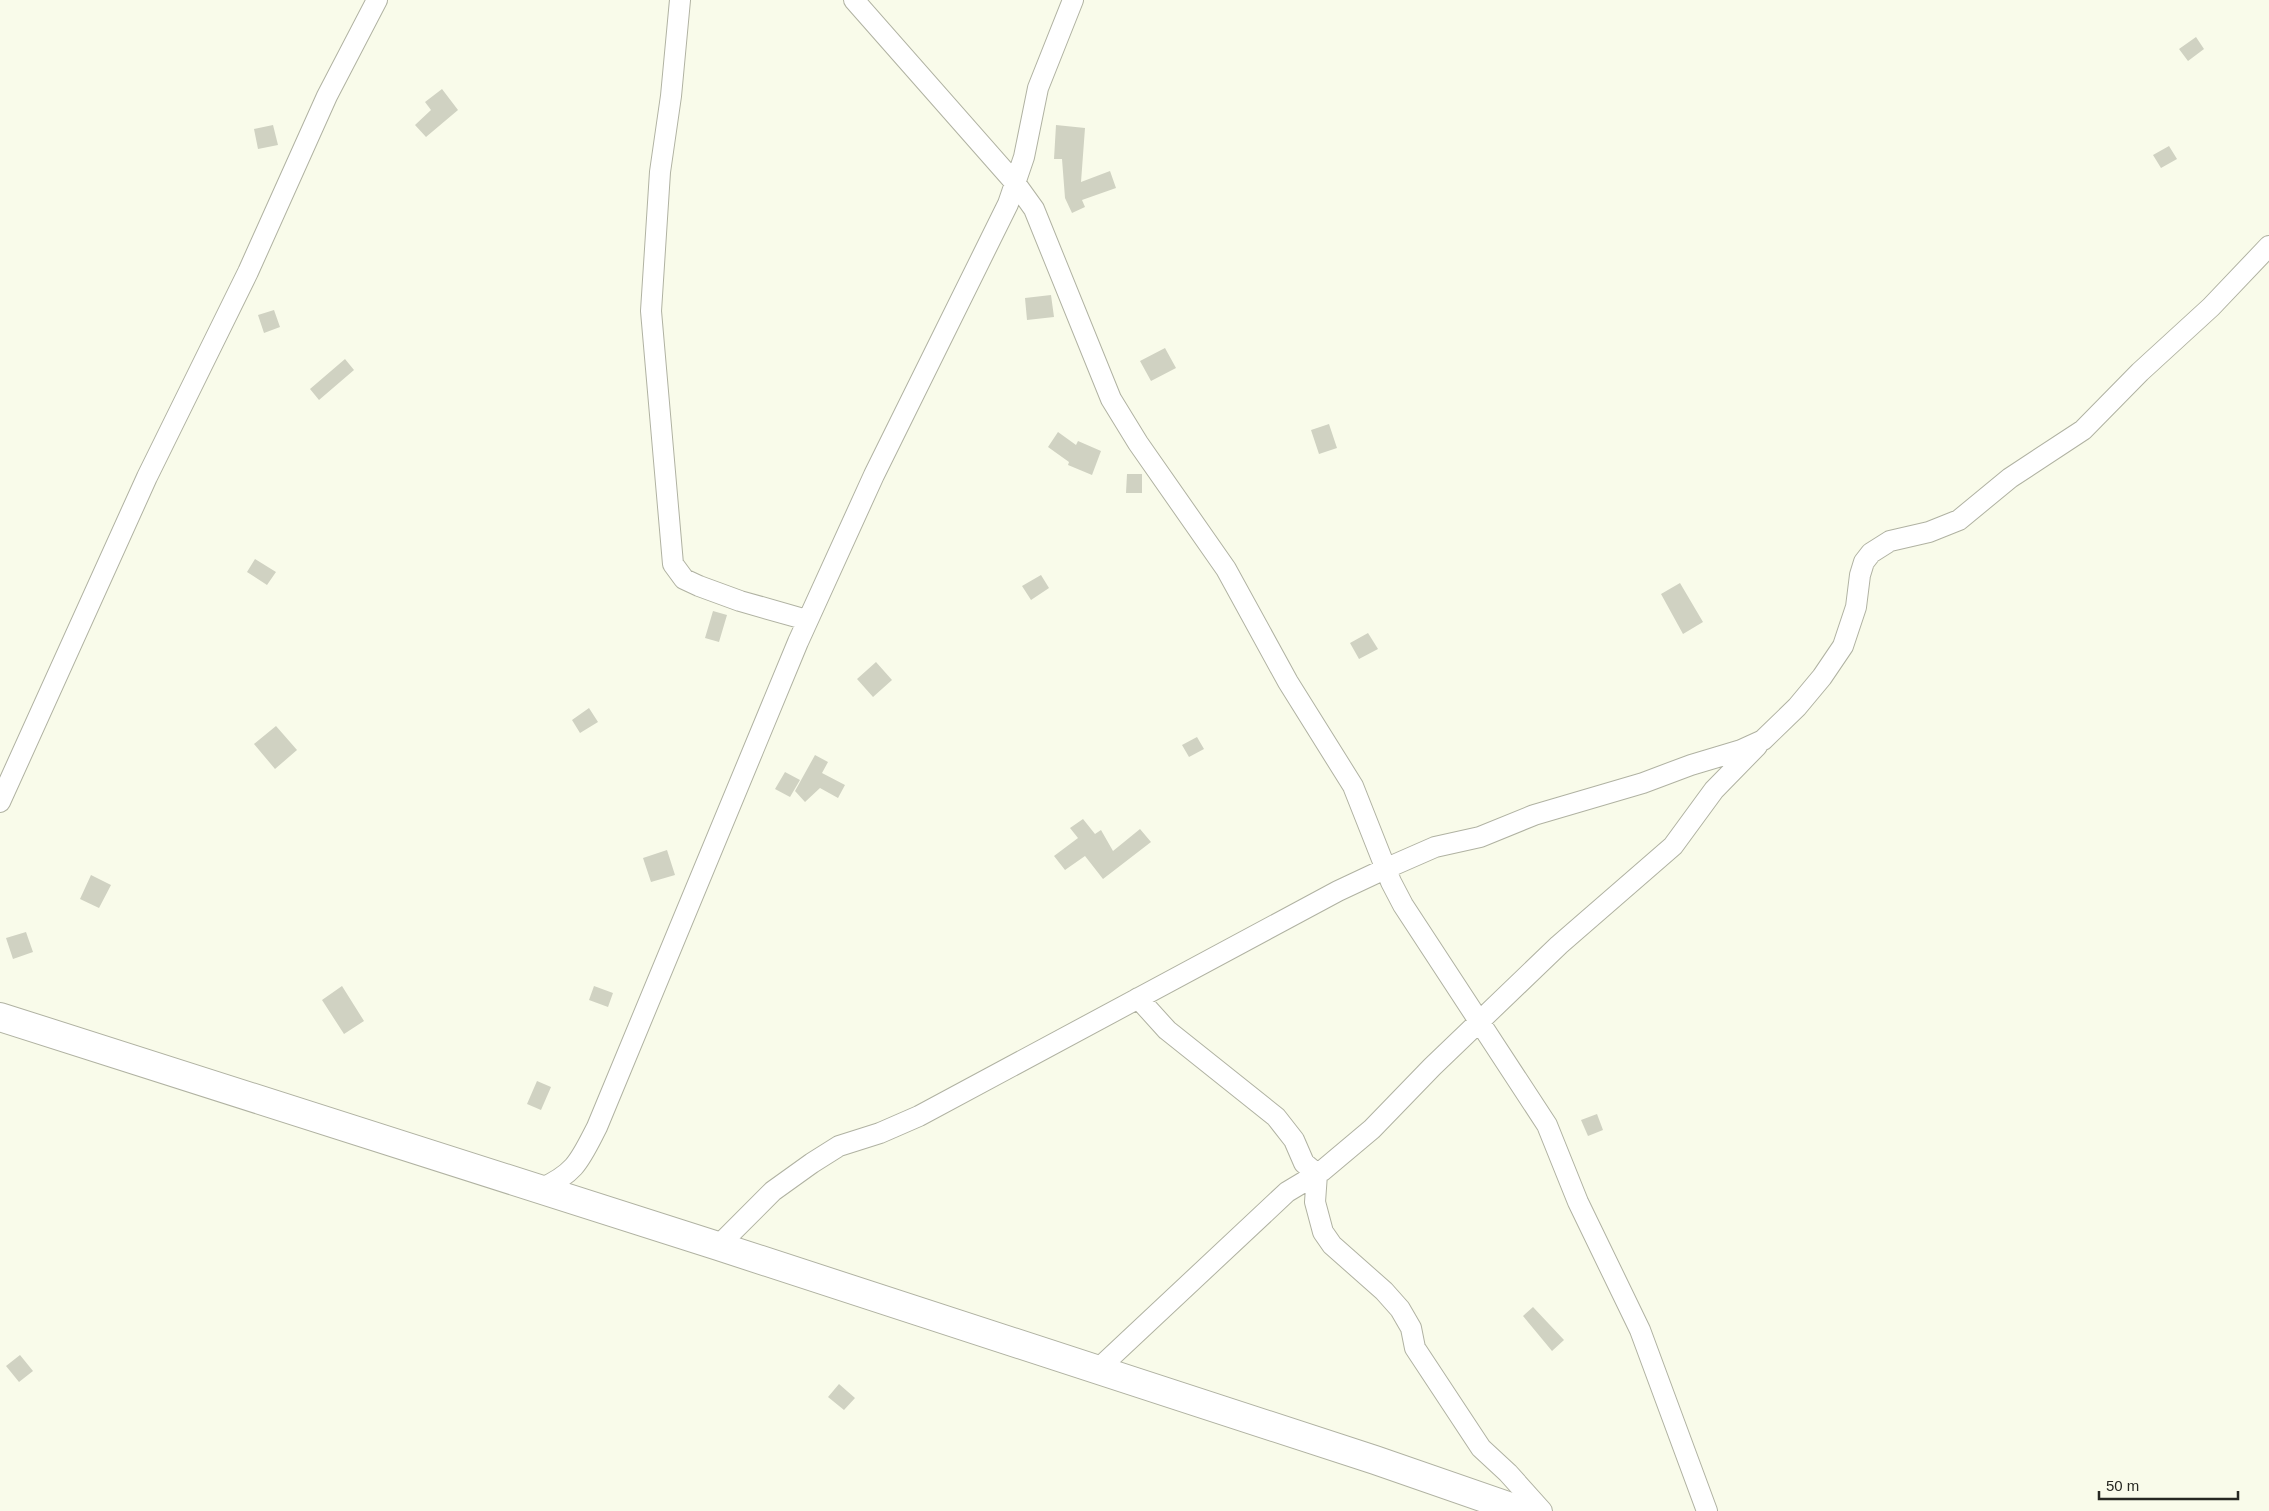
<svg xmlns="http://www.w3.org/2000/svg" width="2269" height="1511" viewBox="0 0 2269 1511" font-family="Helvetica,sans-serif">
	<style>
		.building { fill: #d0d2c2 }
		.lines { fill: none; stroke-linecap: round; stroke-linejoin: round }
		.street-casing { stroke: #b0b2a2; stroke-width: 22 }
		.secondary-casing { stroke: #b0b2a2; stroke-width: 30 }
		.street { stroke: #fff; stroke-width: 20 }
		.secondary { stroke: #fff; stroke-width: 28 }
	</style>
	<rect width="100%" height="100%" fill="#f9fbea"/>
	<!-- building -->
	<path class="building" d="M2196,37L2204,49L2188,61L2179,49Z
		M442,89L458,110L426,137L415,125L431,110L425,102Z
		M273,125L278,145L258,149L254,129Z
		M1056,125L1085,128L1081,182L1110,171L1116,188L1082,200L1085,207L1072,213L1065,198L1062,159H1054Z
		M2169,146L2177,159L2161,168L2153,155Z
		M1051,295L1054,317L1027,320L1025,298Z
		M274,310L280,327L264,333L258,315Z
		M1165,348L1176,368L1151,381L1140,361Z
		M345,359L354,370L319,400L310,389Z
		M1329,424L1337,448L1319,454L1311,430Z
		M1058,432L1076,445L1078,441L1101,451L1092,475L1068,465L1069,462L1048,447Z
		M1127,474H1142V493H1126Z
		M255,559L276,572L267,585L247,572Z
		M1041,575L1049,588L1031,600L1022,586Z
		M1680,583L1703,622L1683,634L1661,594Z
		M713,611L727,615L719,642L705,638Z
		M1368,633L1378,649L1359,659L1350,643Z
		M876,662L892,680L873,697L857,679Z
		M589,708L598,722L580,733L572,720Z
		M276,726L297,750L275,769L254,744Z
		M1197,737L1204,749L1189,757L1182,745Z
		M815,755L828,762L822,773L845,785L838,798L820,788L805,802L795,791Z
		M785,772L800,780L790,797L775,789Z
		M1083,819L1095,834L1101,830L1113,851L1140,829L1151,842L1103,879L1085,856L1065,870L1054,856L1078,838L1070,828Z
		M667,850L675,875L651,882L643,858Z
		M91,875L111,885L99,908L80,899Z
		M26,932L33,952L13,959L6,938Z
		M342,986L364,1021L344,1034L322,1000Z
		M594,986L613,993L608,1007L589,1000Z
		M537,1081L551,1087L541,1110L527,1104Z
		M1597,1114L1603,1130L1588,1136L1581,1120Z
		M1533,1307L1564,1340L1552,1351L1523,1316Z
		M20,1355L33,1371L19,1382L6,1366Z
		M839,1384L855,1398L844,1410L828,1397Z"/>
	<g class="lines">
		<!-- street casing -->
		<g class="street-casing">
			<path id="street" d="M680,0L671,96L660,172L651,311L673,564L684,579L699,586L740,601L807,620
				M854,0L1016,184L1034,209L1111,399L1138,443L1226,569L1288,682L1353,786L1391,882L1403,905L1547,1125L1578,1202L1640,1330L1707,1511
				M0,802L147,477L248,272L327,96L377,0
				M1138,998L1167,1030L1276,1117L1294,1140L1304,1163L1317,1174L1315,1202L1323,1232L1332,1245L1384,1291L1400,1309L1411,1328L1415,1348L1481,1448L1508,1473L1542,1511
				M540,1189C576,1173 580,1160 597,1127L798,642L874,475L1008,204L1024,157L1038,88L1073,0
				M718,1246L773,1191L812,1163L839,1146L880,1133L919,1116L1338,891L1387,868L1435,847L1480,837L1534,815L1643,783L1691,765L1741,750L1763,740L1797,707L1822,677L1843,646L1856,607L1860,575L1864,562L1871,553L1890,541L1929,532L1959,520L2010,478L2083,430L2140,372L2211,307L2269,246
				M1097,1370L1287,1192L1322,1171L1372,1129L1432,1067L1559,945L1673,846L1714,790L1757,746"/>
		</g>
		<!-- secondary casing -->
		<g class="secondary-casing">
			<path id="secondary" d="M0,1017L718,1246L1375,1460L1522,1511"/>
		</g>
		<!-- street -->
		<use href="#street" class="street"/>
		<!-- secondary -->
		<use href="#secondary" class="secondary"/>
	</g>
	<!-- scale -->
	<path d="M2099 1491v8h139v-8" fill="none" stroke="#272822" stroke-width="2.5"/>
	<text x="2106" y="1491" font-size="15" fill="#272822" stroke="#f9fbea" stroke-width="4" paint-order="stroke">50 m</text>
</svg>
